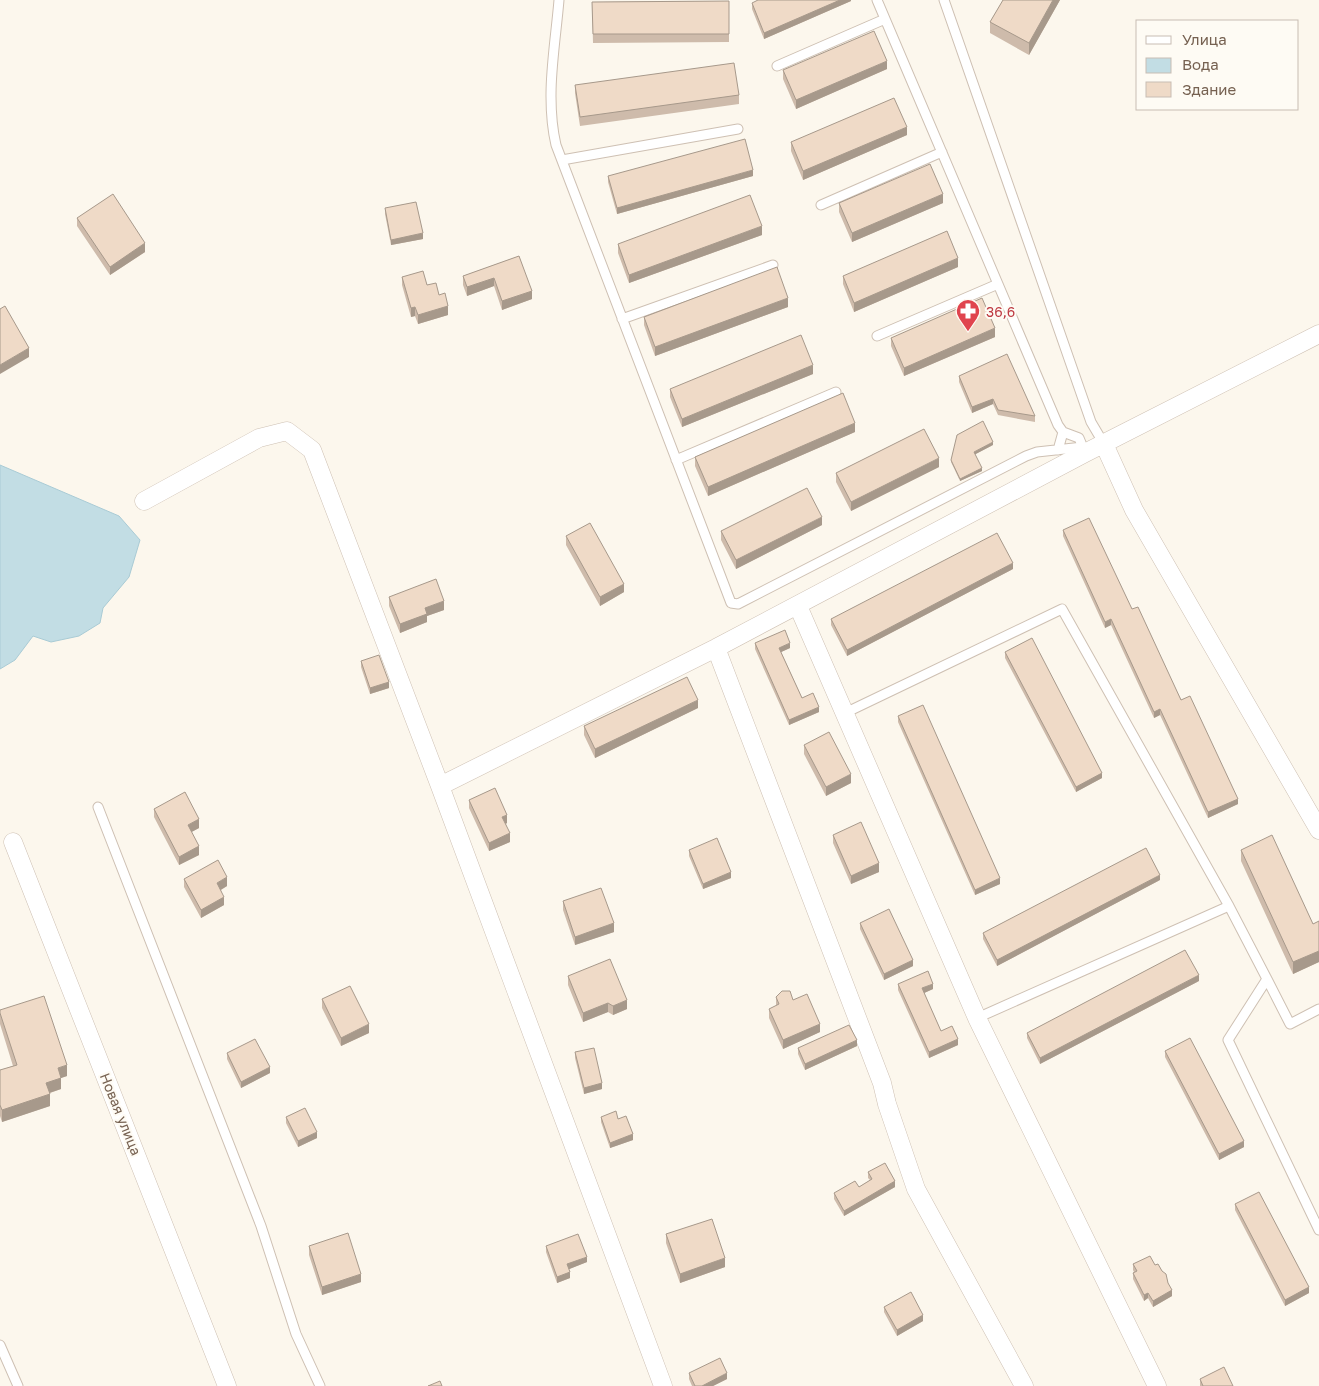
<svg xmlns="http://www.w3.org/2000/svg" width="1319" height="1386" viewBox="0 0 1319 1386" font-family="'Golos Text',sans-serif">
	<style>
		.water { fill: #c2dde4; stroke: #a9cbd5 }
		.lines { fill: none; stroke-linecap: round; stroke-linejoin: round }
		.lane-casing { stroke: #cec0b3; stroke-width: 11 }
		.street-casing { stroke: #cec0b3; stroke-width: 19 }
		.lane { stroke: #fff; stroke-width: 9 }
		.street { stroke: #fff; stroke-width: 18 }
		.wall { fill: #cebbab }
		.shaded-wall { fill: #a7998b }
		.building { fill: #efdac7; stroke: #a7998b }
		.labels { text-anchor: middle; dominant-baseline: central; stroke-width: 4; stroke-linejoin: round; paint-order: stroke }
		.health-label { font-size: 14px; fill: #be3a42; stroke: #fefbf4; text-anchor: start }
		.street-label { font-size: 14px; fill: #766151; stroke: #fefbf4 }
	</style>
	<rect width="100%" height="100%" fill="#fcf7ed"/>
	<!-- water -->
	<path class="water" d="M0,465L119,516L140,540L129,577L103,608L100,623L79,636L51,642L33,636L15,660L0,669Z"/>
	<g class="lines">
		<!-- lane casing -->
		<g class="lane-casing">
			<path id="lane" d="M559,0C555,48 545,97 556,145L731,603L738,604L1026,456L1037,452L1083,447
				M877,0L1058,425L1063,432L1079,438L1084,450
				M944,0L1091,422L1104,444
				M777,66L885,19
				M562,160L738,129
				M821,205L942,152
				M622,319L773,265
				M877,336L998,284
				M1058,450L1063,432
				M676,460L836,392
				M845,713L1062,609L1229,906L977,1018
				M98,807L261,1226L296,1334L320,1386
				M1229,906L1267,979L1228,1040L1319,1230
				M1267,979L1290,1024L1319,1009
				M0,1345L18,1386"/>
		</g>
		<!-- street casing -->
		<g class="street-casing">
			<path id="street" d="M1104,444L1134,510L1319,830
				M144,501L259,438L287,431L312,450L440,786L663,1386
				M798,606L977,1018L1157,1386
				M716,648L882,1083L887,1104L916,1189L1024,1386
				M440,786L716,648L1085,453L1319,334
				M13,842L227,1386"/>
		</g>
		<!-- lane -->
		<use href="#lane" class="lane"/>
		<!-- street -->
		<use href="#street" class="street"/>
	</g>
	<!-- wall -->
	<path class="wall" d="M851,0V1L764,39L752,9V3Z
		M1003,0H1060L1029,55L990,33V22Z
		M729,1V42L593,43L592,2Z
		M887,69L796,109L783,79V70Z
		M575,85L739,95V104L580,126L575,93Z
		M907,135L803,180L791,151V142Z
		M608,176H753L617,214L608,182Z
		M839,203H943L852,242L839,212Z
		M385,208L423,239L391,245L385,214Z
		M77,218L145,252L110,275L77,226Z
		M762,235L629,283L618,253V244Z
		M519,256L532,299L502,310L494,286L467,296L463,285V276Z
		M958,267L854,312L843,284V276Z
		M402,277L427,285L439,295L448,315L418,324L415,316L411,317L402,285Z
		M788,307L655,356L644,325V317Z
		M995,337L904,376L891,346V338Z
		M813,374L682,427L670,397V389Z
		M959,376L1035,416V422L998,415L993,404L972,413L959,382Z
		M855,432L708,496L695,466V457Z
		M993,445L975,454L982,471L960,481L951,462V460Z
		M939,467L851,511L836,482V473Z
		M822,525L736,569L721,540V531Z
		M1063,530L1132,609L1238,804L1208,818L1160,715L1154,718L1111,625L1105,628L1063,536Z
		M566,536L624,592L600,606L566,545Z
		M1013,569L847,656L831,625V619Z
		M389,597L444,610L427,616V622L400,633L389,606Z
		M755,643L790,648L781,652L802,698L819,712L789,725L755,649Z
		M1005,652L1102,778L1076,792L1005,658Z
		M361,661L389,688L370,694L361,667Z
		M698,708L595,758L584,735V726Z
		M898,716L1000,884L975,895L898,722Z
		M804,745L851,783L826,796L804,754Z
		M469,800L507,823L506,824L510,842L489,851L469,808Z
		M154,809L199,828L191,832L199,855L179,865L154,817Z
		M833,835L879,872L851,884L833,843Z
		M689,850L731,878L703,889L689,856Z
		M1241,850L1313,924L1319,921V962L1293,974L1241,861Z
		M184,879L227,886L221,890L224,905L201,918L184,887Z
		M1160,880L997,966L983,939V933Z
		M563,901L614,932L575,945L563,910Z
		M860,923L913,966L884,980L860,929Z
		M568,976L627,1009L613,1015L608,1012L583,1022L568,985Z
		M1199,981L1040,1064L1027,1038V1033Z
		M898,984L933,989L924,993L941,1031L958,1045L929,1058L898,990Z
		M776,997L793,1000L820,1032L783,1049L769,1018V1009L776,1006Z
		M322,999L369,1033L341,1046L322,1008Z
		M0,1010L67,1076L61,1078V1089L50,1093V1106L2,1122L0,1116V1070L13,1066L0,1024Z
		M857,1046L805,1070L798,1054V1048Z
		M1165,1051L1244,1147L1219,1160L1165,1057Z
		M575,1052L602,1089L584,1094L575,1058Z
		M227,1053L270,1073L241,1088L227,1059Z
		M286,1117L317,1138L298,1147L286,1123Z
		M601,1117L618,1119L633,1140L610,1148L601,1122Z
		M868,1172L895,1187L844,1216L834,1199V1193L859,1187L870,1180L868,1178Z
		M1235,1204L1309,1293L1285,1306L1235,1210Z
		M666,1234L725,1267L680,1283L666,1243Z
		M309,1246L361,1282L322,1295L309,1255Z
		M546,1246L587,1262L569,1269L570,1278L557,1283L546,1252Z
		M1133,1264L1155,1265L1168,1283L1172,1296L1153,1307L1148,1298L1144,1301L1133,1279V1273L1134,1272L1133,1270Z
		M884,1307L923,1321L897,1336L884,1312Z
		M689,1373L727,1379L713,1386H692L689,1379Z
		M1200,1379L1233,1386H1200Z"/>
	<!-- shaded-wall -->
	<path class="shaded-wall" d="M840,0H851V1L764,39V33Z
		M1053,0H1060L1029,55V43Z
		M887,61V69L796,109V100Z
		M907,127V135L803,180V171Z
		M753,170V176L617,214V208Z
		M943,194V203L852,242V233Z
		M762,226V235L629,283V275Z
		M423,233V239L391,245V240Z
		M145,243V252L110,275V267Z
		M958,258V267L854,312V303Z
		M494,278V286L467,296V287Z
		M532,291V299L502,310V301Z
		M788,298V307L655,356V347Z
		M448,306V315L418,324V315Z
		M415,307V316L411,317V308Z
		M995,328V337L904,376V368Z
		M29,348V357L0,374V365Z
		M813,365V374L682,427V419Z
		M993,399V404L972,413V407Z
		M855,423V432L708,496V487Z
		M993,442V445L974,455V452Z
		M939,458V467L851,511V502Z
		M982,468V471L960,481V479Z
		M822,517V525L736,569V560Z
		M1013,563V569L847,656V650Z
		M624,584V592L600,606V597Z
		M444,601V610L427,616V622L400,633V624L425,608Z
		M1111,619V625L1105,628V622Z
		M790,643V648L779,653V648Z
		M389,682V688L370,694V688Z
		M698,700V708L595,758V749Z
		M819,707V712L789,725V720Z
		M1160,709V715L1154,718V712Z
		M1102,773V778L1076,792V787Z
		M851,774V783L826,796V787Z
		M1238,799V804L1208,818V812Z
		M507,815V823L502,825V817Z
		M199,819V828L188,834V825Z
		M510,833V842L489,851V843Z
		M199,846V855L179,865V857Z
		M879,863V872L851,884V876Z
		M731,872V878L703,889V884Z
		M1160,875V880L997,966V960Z
		M227,877V886L217,892V883Z
		M1000,878V884L975,895V890Z
		M224,897V905L201,918V910Z
		M614,923V932L575,945V937Z
		M1319,951V962L1293,974V962Z
		M913,960V966L884,980V974Z
		M1199,975V981L1040,1064V1058Z
		M933,984V989L922,994V988Z
		M627,1000V1009L613,1015V1006Z
		M608,1003V1012L583,1022V1013Z
		M369,1024V1033L341,1046V1038Z
		M820,1024V1032L783,1049V1040Z
		M958,1039V1045L929,1058V1052Z
		M857,1040V1046L805,1070V1064Z
		M67,1065V1076L61,1078V1089L46,1094V1083L58,1068Z
		M270,1067V1073L241,1088V1082Z
		M602,1083V1089L584,1094V1088Z
		M50,1094V1106L2,1122V1110Z
		M317,1132V1138L298,1147V1141Z
		M633,1134V1140L610,1148V1143Z
		M1244,1141V1147L1219,1160V1154Z
		M895,1181V1187L844,1216V1211Z
		M587,1257V1262L567,1270V1264Z
		M725,1258V1267L680,1283V1274Z
		M570,1272V1278L557,1283V1277Z
		M361,1274V1282L322,1295V1287Z
		M1309,1287V1293L1285,1306V1300Z
		M1172,1290V1296L1153,1307V1301Z
		M1148,1293V1298L1144,1301V1295Z
		M923,1315V1321L897,1336V1330Z
		M727,1373V1379L713,1386H702Z"/>
	<!-- building -->
	<path class="building" d="M758,0H840L764,33L752,3Z
		M1003,0H1053L1029,43L990,22Z
		M729,1V34H593L592,2Z
		M874,31L887,61L796,100L783,70Z
		M734,63L739,95L580,117L575,85Z
		M894,98L907,127L803,171L791,142Z
		M745,139L753,170L617,208L608,176Z
		M930,164L943,194L852,233L839,203Z
		M113,194L145,243L110,267L77,218Z
		M750,195L762,226L629,275L618,244Z
		M416,202L423,233L391,240L385,208Z
		M947,231L958,258L854,303L843,276Z
		M519,256L532,291L502,301L494,278L467,287L463,276Z
		M777,267L788,298L655,347L644,317Z
		M423,271L427,285L436,283L439,295L445,293L448,306L418,315L415,307L411,308L402,277Z
		M982,298L995,328L904,368L891,338Z
		M5,306L29,348L0,365V309Z
		M801,335L813,365L682,419L670,389Z
		M1007,354L1035,416L998,410L993,399L972,407L959,376Z
		M843,393L855,423L708,487L695,457Z
		M983,421L993,442L974,452L982,468L960,479L951,460L957,435Z
		M924,429L939,458L851,502L836,473Z
		M807,488L822,517L736,560L721,531Z
		M1089,518L1132,609L1138,607L1181,700L1190,696L1238,799L1208,812L1160,709L1154,712L1111,619L1105,622L1063,530Z
		M590,523L624,584L600,597L566,536Z
		M997,533L1013,563L847,650L831,619Z
		M436,579L444,601L425,608L427,614L400,624L389,597Z
		M785,630L790,643L779,648L802,698L813,693L819,707L789,720L755,643Z
		M1032,638L1102,773L1076,787L1005,652Z
		M379,655L389,682L370,688L361,661Z
		M687,677L698,700L595,749L584,726Z
		M923,705L1000,878L975,890L898,716Z
		M829,732L851,774L826,787L804,745Z
		M495,788L507,815L502,817L510,833L489,843L469,800Z
		M185,792L199,819L188,825L199,846L179,857L154,809Z
		M861,822L879,863L851,876L833,835Z
		M1272,835L1313,924L1319,921V951L1293,962L1241,850Z
		M717,838L731,872L703,884L689,850Z
		M1146,848L1160,875L997,960L983,933Z
		M218,860L227,877L217,883L224,897L201,910L184,879Z
		M601,888L614,923L575,937L563,901Z
		M889,909L913,960L884,974L860,923Z
		M1185,950L1199,975L1040,1058L1027,1033Z
		M610,959L627,1000L613,1006L608,1003L583,1013L568,976Z
		M928,971L933,984L922,988L941,1031L952,1026L958,1039L929,1052L898,984Z
		M350,986L369,1024L341,1038L322,999Z
		M782,991H790L793,1000L807,994L820,1024L783,1040L769,1009L779,1004L776,997Z
		M44,996L67,1065L58,1068L61,1078L46,1083L50,1094L2,1110L0,1105V1070L17,1065L0,1013V1010Z
		M849,1025L857,1040L805,1064L798,1048Z
		M1190,1038L1244,1141L1219,1154L1165,1051Z
		M255,1039L270,1067L241,1082L227,1053Z
		M594,1048L602,1083L584,1088L575,1052Z
		M305,1108L317,1132L298,1141L286,1117Z
		M616,1111L618,1119L626,1116L633,1134L610,1143L601,1117Z
		M885,1163L895,1181L844,1211L834,1193L855,1181L859,1187L872,1179L868,1172Z
		M1259,1192L1309,1287L1285,1300L1235,1204Z
		M712,1219L725,1258L680,1274L666,1234Z
		M348,1233L361,1274L322,1287L309,1246Z
		M578,1234L587,1257L567,1264L570,1272L557,1277L546,1246Z
		M1150,1256L1155,1265L1158,1264L1162,1271L1166,1274L1168,1283L1172,1290L1153,1301L1148,1293L1144,1295L1133,1273L1137,1271L1133,1264Z
		M911,1292L923,1315L897,1330L884,1307Z
		M720,1358L727,1373L702,1386H695L689,1373Z
		M1224,1367L1233,1386H1203L1200,1379Z
		M440,1381L442,1386H428Z"/>
	<!-- icons -->
	<defs>
		<g id="pharmacy-pin" transform="scale(1.25)"><path d="M0 17L-7.5 6A9.5 9.5 0 1 1 7.5 6Z" fill="#e0444e" stroke="#fefbf4"/><path d="M-2-6h4v4h4v4h-4v4h-4v-4h-4v-4h4Z" fill="#fff"/></g>
	</defs>
	<g fill-rule="evenodd">
		<use href="#pharmacy-pin" x="968" y="311"/>
	</g>
	<g class="labels">
		<!-- health labels -->
		<g class="health-label">
			<text x="986" y="311">36,6</text>
		</g>
		<!-- street labels -->
		<g class="street-label">
			<text transform="translate(121 1114) rotate(68)">Новая улица</text>
		</g>
	</g>
	<!-- legend -->
	<rect x="1136" y="20" width="162" height="90" fill="#fefbf4" stroke="#c8bdb3"/>
	<rect x="1146" y="36" width="25" height="8" fill="#ffffff" stroke="#c8bdb3"/>
	<text x="1182" y="45" font-size="15" fill="#766151">Улица</text>
	<rect x="1146" y="58" width="25" height="15" fill="#c2dde4" stroke="#c8bdb3"/>
	<text x="1182" y="70" font-size="15" fill="#766151">Вода</text>
	<rect x="1146" y="82" width="25" height="15" fill="#efdac7" stroke="#c8bdb3"/>
	<text x="1182" y="95" font-size="15" fill="#766151">Здание</text>
</svg>
